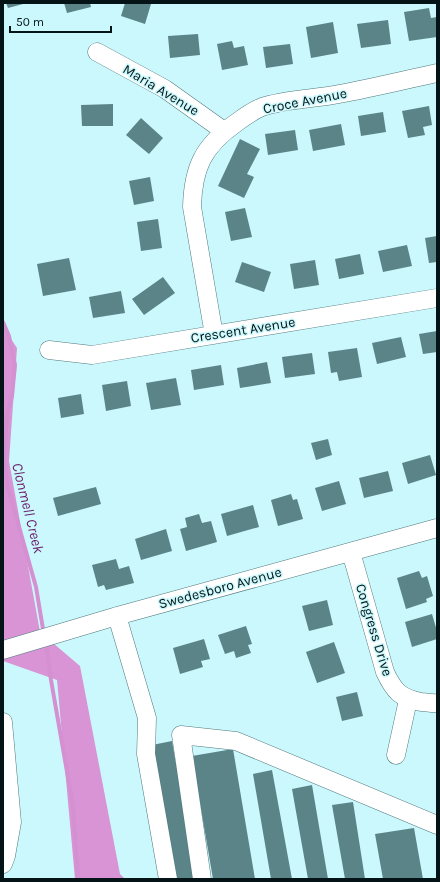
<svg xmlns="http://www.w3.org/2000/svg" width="440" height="882" viewBox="0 0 440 882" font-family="Karla,sans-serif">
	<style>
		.forest { fill: #d894d5 }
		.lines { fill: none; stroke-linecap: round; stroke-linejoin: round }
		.stream { stroke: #d490d1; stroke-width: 4 }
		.building { fill: #5a8488 }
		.minor-casing { stroke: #50797d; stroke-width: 19 }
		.minor { stroke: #fff; stroke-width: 18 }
		.labels { text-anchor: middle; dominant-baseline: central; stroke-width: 3; stroke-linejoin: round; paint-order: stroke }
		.street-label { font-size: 14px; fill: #041416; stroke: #cbf8fc }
		.water-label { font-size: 15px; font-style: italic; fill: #6d1e6d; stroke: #cbf8fc }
	</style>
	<rect width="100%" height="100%" fill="#cbf8fc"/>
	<!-- forest -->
	<path class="forest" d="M3,327L17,348L9,461L40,632L80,666L120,874L125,879H75L57,680L3,661Z"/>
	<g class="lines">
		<!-- stream -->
		<path class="stream" d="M3,322L9,336L15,365L12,396L7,415L4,456L7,484L36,587L43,629
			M47,650L51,680L73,806L78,879"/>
	</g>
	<!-- building -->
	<path class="building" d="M6,3H23V4L8,8Z
		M64,3H90L91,7L67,13Z
		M125,3L151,4L145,24L121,16Z
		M429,8L431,18L437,17V37L409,41L404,12Z
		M388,20L391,44L361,48L357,24Z
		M333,22L338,53L311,58L306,27Z
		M198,34L200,55L170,58L168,36Z
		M232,41L234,48L244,46L248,65L222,70L217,44Z
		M290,44L293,64L266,68L263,47Z
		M113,104V126H82L81,105Z
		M429,106L432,125L423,127L425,135L408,138L402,111Z
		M383,112L386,132L361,136L358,116Z
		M141,118L163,138L149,154L126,135Z
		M341,124L345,145L313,151L309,130Z
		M295,130L298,150L268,155L265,134Z
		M240,139L260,149L247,174L254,177L244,198L218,186Z
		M150,177L154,201L134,205L129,181Z
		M245,208L252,237L231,241L225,212Z
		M158,219L162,248L141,251L137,222Z
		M437,236V262L429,263L425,238Z
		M407,245L412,266L383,272L378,251Z
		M360,254L364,274L339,279L335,259Z
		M69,258L76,290L43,296L37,264Z
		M315,260L319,285L294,289L290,264Z
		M242,262L271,272L264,292L235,282Z
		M163,277L175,293L144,315L132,299Z
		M121,291L125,313L93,318L89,297Z
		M437,331V352L423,354L419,334Z
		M401,337L406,357L377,364L372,343Z
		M357,348L362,377L339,381L337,372L331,373L328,352Z
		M312,353L315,374L285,378L282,357Z
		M267,362L271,383L240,388L237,368Z
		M221,365L224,385L194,390L191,370Z
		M176,378L181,405L151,410L146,383Z
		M127,381L131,406L106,411L102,385Z
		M81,394L84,414L61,418L58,398Z
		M328,439L332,455L316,460L311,443Z
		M430,455L436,475L408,484L402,463Z
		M388,471L393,491L364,498L359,478Z
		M339,481L346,504L322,511L315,488Z
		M96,487L101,504L58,516L53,498Z
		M291,494L293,500L297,499L303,519L278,526L271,500Z
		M253,505L259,527L227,536L221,514Z
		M199,514L202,523L211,521L217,542L186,551L180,529L187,527L185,518Z
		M166,529L172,551L141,560L135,539Z
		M116,559L119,569L129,566L134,583L106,590L104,585L98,587L92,565Z
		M419,571L422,578L427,576L433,596L426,599L427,602L406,609L397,578Z
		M327,600L333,625L309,631L302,606Z
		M432,614L437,631V639L412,647L405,622Z
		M246,626L252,644L248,645L251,653L236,658L234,651L225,654L218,635Z
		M204,639L210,659L201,661L203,667L180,674L173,648Z
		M334,642L345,673L317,683L306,652Z
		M357,692L363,716L342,721L336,697Z
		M172,741L196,879H175L152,745Z
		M233,749L255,879H213L192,756Z
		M272,770L292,879H271L253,774Z
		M312,785L328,879H308L292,789Z
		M353,802L365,879H345L332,805Z
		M414,828L423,879H383L375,834Z"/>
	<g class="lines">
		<!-- minor casing -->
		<g class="minor-casing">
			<path id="minor" d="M97,52L165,89L224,131
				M214,335L192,207C193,168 203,146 236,123C244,117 252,111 262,107C285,99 315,99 339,94C372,88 404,80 437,73
				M49,350L92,355L437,298
				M351,552L385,672C394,691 400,698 421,702C427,702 432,704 437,703
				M117,616L147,718L146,754L168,879
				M3,650L117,616L437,528
				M3,722L12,822L6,856L3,864
				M396,755L408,700
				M202,879L181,735L236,741L437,825"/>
		</g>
		<!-- minor -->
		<use href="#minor" class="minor"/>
	</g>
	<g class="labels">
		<!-- street labels -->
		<g class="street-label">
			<text transform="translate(161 90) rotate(31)">Maria Avenue</text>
			<text transform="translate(305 101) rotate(-11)">Croce Avenue</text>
			<text transform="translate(243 330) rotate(-9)">Crescent Avenue</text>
			<text transform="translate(220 588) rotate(-15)">Swedesboro Avenue</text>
			<text transform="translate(374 630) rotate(73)">Congress Drive</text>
		</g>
		<!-- water labels -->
		<g class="water-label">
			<text transform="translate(28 508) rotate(76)">Clonmell Creek</text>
		</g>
	</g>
	<!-- border -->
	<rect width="440" height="882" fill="none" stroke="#041416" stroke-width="8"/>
	<!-- scale -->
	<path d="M10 26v6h101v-6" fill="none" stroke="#041416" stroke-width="2"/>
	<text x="16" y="26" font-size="12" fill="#041416" stroke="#cbf8fc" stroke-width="3" paint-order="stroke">50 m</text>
</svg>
